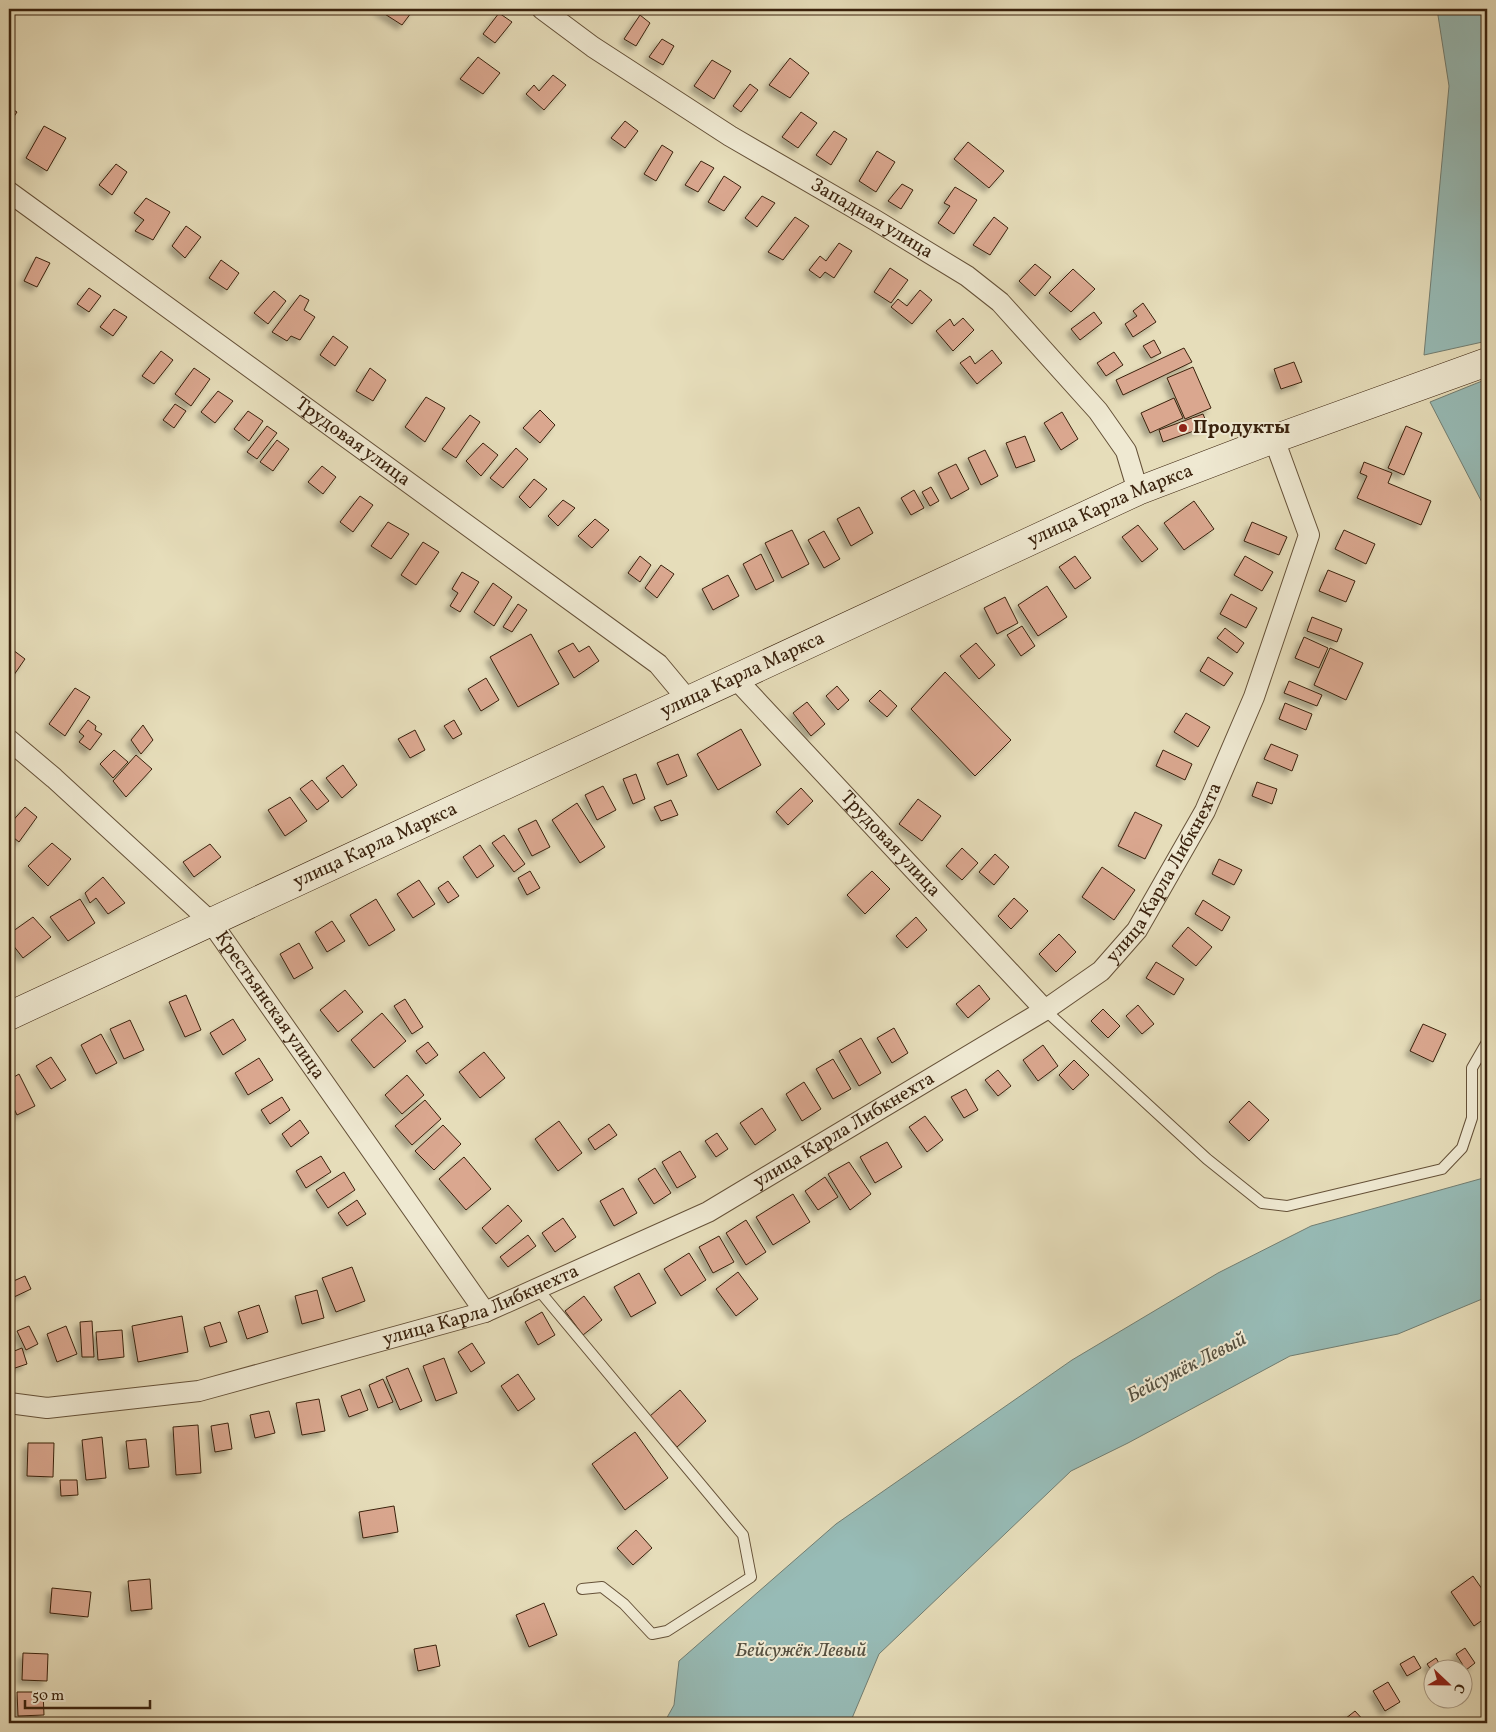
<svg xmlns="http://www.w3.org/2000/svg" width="1496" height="1732" viewBox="0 0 1496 1732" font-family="Vollkorn,serif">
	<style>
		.water { fill: #97bbb6; stroke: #727e72 }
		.building { fill: #daa78f; stroke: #3a220d; filter: url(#shadow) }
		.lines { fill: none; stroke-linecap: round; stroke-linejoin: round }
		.service-casing { stroke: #655138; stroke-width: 12 }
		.minor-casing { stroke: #655138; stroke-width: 22 }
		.secondary-casing { stroke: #3a220d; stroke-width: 29 }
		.service { stroke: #efe9d2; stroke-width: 10 }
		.minor { stroke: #efe9d2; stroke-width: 20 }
		.secondary { stroke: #efe9d2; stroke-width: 28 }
		.poi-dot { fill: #8f2418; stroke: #efe9d2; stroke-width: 2 }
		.labels { text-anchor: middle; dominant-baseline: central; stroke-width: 4; stroke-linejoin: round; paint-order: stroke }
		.street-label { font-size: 19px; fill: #3a220d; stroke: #efe9d2 }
		.poi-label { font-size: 19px; font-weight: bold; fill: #3a220d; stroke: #efe9d2; text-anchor: start }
		.water-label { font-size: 20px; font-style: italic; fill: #565040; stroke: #efe9d2 }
	</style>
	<defs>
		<filter id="shadow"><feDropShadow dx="-4.5" dy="4.5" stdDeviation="2.5" flood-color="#0004"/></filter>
	</defs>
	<rect width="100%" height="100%" fill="#e6ddba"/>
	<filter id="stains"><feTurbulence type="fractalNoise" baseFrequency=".004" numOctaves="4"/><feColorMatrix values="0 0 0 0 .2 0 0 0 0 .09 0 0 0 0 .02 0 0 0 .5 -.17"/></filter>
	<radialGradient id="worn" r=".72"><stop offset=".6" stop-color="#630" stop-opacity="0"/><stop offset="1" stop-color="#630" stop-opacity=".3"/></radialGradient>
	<!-- water -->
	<path class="water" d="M1437,9H1487V341L1424,355L1449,86Z
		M1487,379V512L1430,402Z
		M1487,1177V1297L1398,1334L1290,1356L1128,1443L1071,1471L879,1654L850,1723H664L674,1705L679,1661L836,1524L1072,1360L1218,1273L1311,1226Z"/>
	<!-- building -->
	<path class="building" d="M377,9H414L402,25Z
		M499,13L512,22L495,43L483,34Z
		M640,15L650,23L636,46L624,39Z
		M662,39L674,46L663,65L649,57Z
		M478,57L500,73L483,94L460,79Z
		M790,58L809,73L790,98L769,85Z
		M712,60L731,71L714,99L694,86Z
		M553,75L566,85L544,110L526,94L534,85L539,91Z
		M750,84L758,90L741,112L733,106Z
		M9,107L17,112L9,124Z
		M801,112L817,123L798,148L782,137Z
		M625,121L638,131L625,148L611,138Z
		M44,126L66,138L47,171L26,158Z
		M834,131L847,139L831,165L816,155Z
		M968,142L1004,171L989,188L954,159Z
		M662,145L673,152L656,181L644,174Z
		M877,151L895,162L876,192L859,181Z
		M701,161L714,168L698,192L685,185Z
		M116,164L127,172L112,195L99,185Z
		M724,176L741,187L724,211L708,202Z
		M902,184L913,190L901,209L888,201Z
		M955,187L977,200L954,234L938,223L950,206L944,203Z
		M762,196L775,203L757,227L745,218Z
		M146,198L170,212L153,240L135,231L144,220L134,213Z
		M795,217L809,226L783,260L768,252Z
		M994,217L1008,228L990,255L973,245Z
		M186,226L201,237L185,258L172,246Z
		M839,243L852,251L834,278L825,272L820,278L809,270L820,256L826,261Z
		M36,257L50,263L37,287L24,281Z
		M221,260L239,273L227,290L209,278Z
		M1035,264L1051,277L1035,296L1019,281Z
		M890,268L908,280L891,303L874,292Z
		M1073,269L1095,289L1071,312L1049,293Z
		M89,288L101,296L89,312L77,304Z
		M920,290L932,300L912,324L891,307L898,299L907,306Z
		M274,291L286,301L268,324L254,313Z
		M300,295L309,300L304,310L315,317L300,340L291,336L287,341L272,332Z
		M1143,303L1156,322L1133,337L1125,324L1137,316L1133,311Z
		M114,309L127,317L113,336L100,327Z
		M1094,312L1102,323L1080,340L1071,329Z
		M963,318L974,330L953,351L936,331L950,319L954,326Z
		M333,336L348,347L335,366L320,355Z
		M1154,340L1161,353L1151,358L1143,346Z
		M1184,348L1192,362L1123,395L1116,380Z
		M992,350L1002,363L977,384L960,363L970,356L975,364Z
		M161,351L173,360L154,384L142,376Z
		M1114,352L1123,365L1106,376L1097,363Z
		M1294,362L1302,382L1281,389L1274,369Z
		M1193,367L1211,408L1185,419L1167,378Z
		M194,368L210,379L191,406L175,394Z
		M370,368L386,380L373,401L356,391Z
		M218,391L233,401L215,423L201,412Z
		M426,397L445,408L425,442L405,427Z
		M1174,398L1183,418L1150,433L1141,413Z
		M175,404L186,411L174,428L163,420Z
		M540,410L555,425L540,443L523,428Z
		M248,411L263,421L249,441L234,429Z
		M1062,412L1078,439L1061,450L1044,423Z
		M1203,414L1208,426L1163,442L1159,430Z
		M470,415L480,422L456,458L442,449Z
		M267,426L277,433L257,459L247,452Z
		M1406,426L1422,433L1404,475L1388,468Z
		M1025,436L1035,461L1016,468L1006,443Z
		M277,440L289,449L273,471L260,462Z
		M483,443L498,455L481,476L466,461Z
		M516,448L528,459L503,488L490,478Z
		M985,450L998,476L981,485L968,458Z
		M1364,462L1392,473L1388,483L1431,501L1421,525L1357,498L1367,476L1360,473Z
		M956,464L969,489L951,499L938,473Z
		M322,466L336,477L323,494L308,482Z
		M534,479L547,489L530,508L519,497Z
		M931,487L939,501L930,506L922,492Z
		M914,490L924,508L911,515L901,498Z
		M360,496L373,505L353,532L340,522Z
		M563,500L575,508L558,526L548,516Z
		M1194,501L1214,529L1184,550L1164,523Z
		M859,507L873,533L851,546L837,519Z
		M595,519L609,530L592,548L578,536Z
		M388,522L409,534L391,559L371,546Z
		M1252,522L1287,537L1279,555L1244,541Z
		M1138,525L1158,549L1142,562L1122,537Z
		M792,530L809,564L782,578L765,543Z
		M1344,530L1375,544L1366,564L1335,549Z
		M824,531L840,559L824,568L808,540Z
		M423,542L439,552L416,585L401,575Z
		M761,554L774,581L756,590L743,564Z
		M640,556L651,565L640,582L628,573Z
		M1075,556L1091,578L1075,589L1059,567Z
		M1245,556L1273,572L1262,591L1234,575Z
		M661,565L674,574L657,598L645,588Z
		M1328,570L1355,581L1346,602L1319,591Z
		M462,572L479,582L460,612L450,606L458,593L452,589Z
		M728,575L739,596L713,610L702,589Z
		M493,583L512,597L494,626L474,612Z
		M1047,586L1067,617L1038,636L1018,605Z
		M1231,594L1257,608L1246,628L1220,614Z
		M1005,597L1018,623L997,634L984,608Z
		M518,604L527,610L512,632L503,627Z
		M1312,617L1342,629L1337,642L1307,631Z
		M1022,626L1035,646L1021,656L1007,635Z
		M1225,628L1244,643L1237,653L1217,638Z
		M531,634L559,684L518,707L490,657Z
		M1304,637L1328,648L1319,668L1295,658Z
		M573,643L579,652L589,646L599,661L574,678L558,651Z
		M976,643L995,665L979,679L960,656Z
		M9,647L25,659L9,682Z
		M1330,648L1363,663L1346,700L1314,685Z
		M1208,657L1233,673L1224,686L1200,671Z
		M945,672L1011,740L975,776L911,709Z
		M486,678L499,700L481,711L468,689Z
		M1289,681L1322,695L1317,706L1284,693Z
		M837,686L849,700L838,710L826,696Z
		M75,688L90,697L65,736L49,724Z
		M880,690L897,706L887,717L869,701Z
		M807,702L825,724L811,736L793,713Z
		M1285,703L1312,714L1306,730L1279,719Z
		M1186,713L1210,727L1198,747L1174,732Z
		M88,720L96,726L95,730L102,734L90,750L79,742L84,736L79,732Z
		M454,720L462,734L453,739L444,726Z
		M143,725L153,740L141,754L131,740Z
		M741,729L761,765L718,790L697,754Z
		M415,730L425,750L410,758L398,739Z
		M1271,744L1298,755L1292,771L1264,759Z
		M114,750L128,762L113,778L100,764Z
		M1163,750L1192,764L1185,780L1156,766Z
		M678,754L687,776L667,785L657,763Z
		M136,755L152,769L126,797L113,781Z
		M343,765L357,785L342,798L326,778Z
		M636,774L645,799L633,804L623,779Z
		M312,780L329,801L317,810L300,789Z
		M1257,782L1277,789L1272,804L1252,796Z
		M603,786L616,810L597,820L585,795Z
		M801,788L813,801L788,825L776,812Z
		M290,797L307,821L285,836L268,810Z
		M918,799L941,816L922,841L899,824Z
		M671,800L678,815L661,821L654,807Z
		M577,803L605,847L580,863L552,820Z
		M25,807L37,817L19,842L9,834V825Z
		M1135,812L1162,825L1145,859L1118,846Z
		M536,820L550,847L532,856L518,829Z
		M504,835L525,864L514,872L492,843Z
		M52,843L71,859L48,886L28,866Z
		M210,844L221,857L194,877L183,862Z
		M480,845L494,866L477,878L463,857Z
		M962,848L978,863L962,880L946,866Z
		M995,854L1009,867L994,885L979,872Z
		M1219,859L1242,870L1234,885L1212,874Z
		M1102,867L1135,890L1114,920L1082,897Z
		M530,871L540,888L527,895L518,878Z
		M872,871L890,889L865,914L847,895Z
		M103,877L125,903L108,914L96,898L90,903L85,893Z
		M419,880L435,904L413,918L397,894Z
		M448,881L459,896L448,903L438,888Z
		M1014,898L1028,911L1011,929L998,916Z
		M80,899L95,923L68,941L50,917Z
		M376,899L395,930L369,946L350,915Z
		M1203,900L1230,917L1222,931L1195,914Z
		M33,917L51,937L23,958L9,940V934Z
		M916,917L927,930L907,948L896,936Z
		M332,921L345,941L327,952L315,932Z
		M1188,927L1212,947L1196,966L1172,946Z
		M1059,934L1076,952L1056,972L1039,954Z
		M299,943L313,968L294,979L280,954Z
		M1156,962L1184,979L1174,995L1146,978Z
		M979,985L990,999L968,1018L956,1004Z
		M345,990L363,1012L338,1032L320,1010Z
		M186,995L201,1030L185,1037L169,1002Z
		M405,999L423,1027L412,1034L394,1006Z
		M1138,1005L1154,1024L1142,1034L1126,1016Z
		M1103,1009L1120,1026L1108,1038L1091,1021Z
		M382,1013L406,1041L374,1068L351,1040Z
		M233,1019L246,1040L223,1055L210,1033Z
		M130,1020L144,1050L124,1059L110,1029Z
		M1423,1024L1446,1034L1433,1062L1410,1051Z
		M894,1028L908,1053L892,1063L877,1038Z
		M101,1034L117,1063L96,1074L81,1045Z
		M861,1038L881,1073L859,1086L839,1051Z
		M428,1042L438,1055L426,1064L416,1051Z
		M1043,1045L1058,1066L1038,1081L1023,1060Z
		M484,1052L505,1078L480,1098L459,1072Z
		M51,1057L66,1080L51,1089L36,1066Z
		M259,1058L273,1080L248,1095L235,1073Z
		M833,1059L851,1089L833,1099L816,1069Z
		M1074,1060L1089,1075L1073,1090L1059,1075Z
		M998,1070L1011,1086L998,1096L985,1080Z
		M19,1074L35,1106L17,1115L9,1098V1080Z
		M407,1075L424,1095L402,1114L385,1095Z
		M804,1082L821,1109L802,1121L786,1094Z
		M966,1089L978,1110L964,1118L951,1097Z
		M282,1097L290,1110L270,1124L261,1110Z
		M425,1100L441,1119L412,1145L395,1126Z
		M1249,1101L1269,1120L1249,1141L1229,1122Z
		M762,1108L776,1130L755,1145L740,1123Z
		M925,1116L943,1140L927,1152L909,1127Z
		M300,1120L309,1133L291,1147L282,1134Z
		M559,1121L582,1153L558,1171L535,1139Z
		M609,1124L617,1135L595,1150L588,1139Z
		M443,1125L461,1144L434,1170L415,1151Z
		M717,1133L728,1149L716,1157L705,1141Z
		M887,1142L902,1167L875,1183L860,1157Z
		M680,1151L696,1177L677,1188L662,1162Z
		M321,1156L331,1172L306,1188L296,1171Z
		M464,1157L491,1189L466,1210L439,1179Z
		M849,1162L871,1194L850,1210L828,1174Z
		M655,1168L671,1193L654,1204L638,1179Z
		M344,1172L355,1190L328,1208L316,1190Z
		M825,1177L838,1197L818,1210L805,1191Z
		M623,1188L637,1213L614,1226L600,1201Z
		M793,1194L810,1222L773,1245L756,1217Z
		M357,1200L366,1214L347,1226L338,1213Z
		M508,1205L522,1221L496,1244L482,1228Z
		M563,1218L576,1237L555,1252L542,1233Z
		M746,1220L766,1252L746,1265L726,1233Z
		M528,1235L536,1246L508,1267L500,1257Z
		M719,1236L734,1262L713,1273L699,1247Z
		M689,1253L706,1280L681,1296L664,1269Z
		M352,1267L365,1301L336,1312L322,1278Z
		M738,1272L758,1299L736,1316L716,1289Z
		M639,1273L656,1303L631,1317L614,1287Z
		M25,1276L31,1289L14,1297L9,1283Z
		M317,1290L324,1318L302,1324L295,1296Z
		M584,1296L602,1320L583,1335L565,1311Z
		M259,1305L268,1332L247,1339L238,1312Z
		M542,1312L555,1335L538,1345L525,1322Z
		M182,1316L188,1352L138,1362L132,1326Z
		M92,1321L94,1357H82L80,1322Z
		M220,1322L227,1342L210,1347L204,1327Z
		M29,1326L38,1344L26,1350L17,1331Z
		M66,1326L77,1354L57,1362L47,1334Z
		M122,1330L124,1357L98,1360L96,1332Z
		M472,1343L485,1363L471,1372L458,1352Z
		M22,1348L27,1364L9,1370V1353Z
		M444,1358L457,1393L436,1401L423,1366Z
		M408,1368L422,1401L400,1410L386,1377Z
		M518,1374L535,1399L518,1411L501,1386Z
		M383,1379L393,1402L378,1408L369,1385Z
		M360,1389L368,1410L349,1417L341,1396Z
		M680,1390L706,1421L677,1447L650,1416Z
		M319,1399L325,1431L302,1435L296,1403Z
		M269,1411L275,1433L255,1438L250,1415Z
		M228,1423L232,1449L215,1452L211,1426Z
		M198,1425L201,1473L176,1475L173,1427Z
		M635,1432L668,1478L625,1510L592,1464Z
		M102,1437L106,1478L86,1480L82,1440Z
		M146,1439L149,1467L129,1469L126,1441Z
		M28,1443H54L53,1477L27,1476Z
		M60,1480H77L78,1495L61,1496Z
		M394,1506L398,1532L363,1538L359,1512Z
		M636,1530L652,1548L633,1565L617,1548Z
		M1473,1576L1487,1596V1617L1474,1626L1451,1592Z
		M150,1579L152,1609L131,1611L128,1581Z
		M52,1588L91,1592L88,1617L50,1613Z
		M544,1603L557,1635L529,1647L516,1615Z
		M436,1645L440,1666L418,1671L414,1649Z
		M1465,1648L1475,1663L1466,1670L1456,1654Z
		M23,1653L48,1654L47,1681L22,1680Z
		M1414,1656L1421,1668L1407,1676L1400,1664Z
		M1436,1658L1443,1670H1434V1674L1427,1664Z
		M1388,1682L1400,1702L1385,1711L1373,1691Z
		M17,1692H43L44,1715L18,1716Z
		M1355,1711L1366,1723H1340Z"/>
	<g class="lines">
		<!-- service casing -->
		<g class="service-casing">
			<path id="service" d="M1045,1010L1207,1159L1262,1203L1287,1206L1442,1169L1462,1148L1472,1118V1068L1487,1042
				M537,1288L743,1535L751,1577L667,1631L652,1634L624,1604L602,1587L582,1589"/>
		</g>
		<!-- minor casing -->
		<g class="minor-casing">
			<g id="minor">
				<path id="s1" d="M542,9L593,47L730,136L875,220L967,276L1000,302L1098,411L1126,451L1138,491"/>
				<path id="s2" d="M9,192L658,664L688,700"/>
				<path id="s3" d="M736,679L1045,1010"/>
				<path id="s4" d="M9,740L54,778L211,922L485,1312"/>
				<path id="s5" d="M9,1403L47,1408L199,1391L485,1312L708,1212L1045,1010L1101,971L1137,930L1205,811L1254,697L1309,535L1274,439"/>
			</g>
		</g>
		<!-- secondary casing -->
		<g class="secondary-casing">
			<g id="secondary">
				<path id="s6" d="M9,1016L1138,491L1274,439L1487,362"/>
			</g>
		</g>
		<!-- service -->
		<use href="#service" class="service"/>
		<!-- minor -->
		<use href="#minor" class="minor"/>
		<!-- secondary -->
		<use href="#secondary" class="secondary"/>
	</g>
	<!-- markers -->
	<circle class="poi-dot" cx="1183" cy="428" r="5"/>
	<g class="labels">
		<!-- street labels -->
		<g class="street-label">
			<text stroke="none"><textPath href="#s1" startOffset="391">Западная улица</textPath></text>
			<text stroke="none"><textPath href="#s2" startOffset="425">Трудовая улица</textPath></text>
			<text stroke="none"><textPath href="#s6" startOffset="1214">улица Карла Маркса</textPath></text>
			<text stroke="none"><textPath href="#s6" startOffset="809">улица Карла Маркса</textPath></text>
			<text stroke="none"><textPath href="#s3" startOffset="226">Трудовая улица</textPath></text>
			<text stroke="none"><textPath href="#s6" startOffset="404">улица Карла Маркса</textPath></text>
			<text stroke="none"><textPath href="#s5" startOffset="1311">улица Карла Либкнехта</textPath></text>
			<text stroke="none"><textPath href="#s4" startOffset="374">Крестьянская улица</textPath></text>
			<text stroke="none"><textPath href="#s5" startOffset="891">улица Карла Либкнехта</textPath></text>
			<text stroke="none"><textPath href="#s5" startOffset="486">улица Карла Либкнехта</textPath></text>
		</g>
		<!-- poi labels -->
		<g class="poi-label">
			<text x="1193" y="428">Продукты</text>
		</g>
		<!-- water labels -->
		<g class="water-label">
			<text transform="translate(1187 1368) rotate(-27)">Бейсужёк Левый</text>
			<text x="801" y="1651">Бейсужёк Левый</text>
		</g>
	</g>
	<!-- margin -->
	<rect width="1496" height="1732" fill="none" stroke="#e6ddba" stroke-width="30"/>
	<rect x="10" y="10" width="1476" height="1712" fill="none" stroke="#3a220d" stroke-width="2.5"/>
	<rect x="15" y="15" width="1466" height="1702" fill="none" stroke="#3a220d"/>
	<!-- north arrow -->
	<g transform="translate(1448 1684) rotate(112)"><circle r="24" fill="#efe9d2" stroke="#a79983"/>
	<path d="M0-4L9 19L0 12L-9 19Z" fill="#8f2418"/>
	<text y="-8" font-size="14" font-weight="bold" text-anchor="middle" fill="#3a220d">С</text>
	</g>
	<!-- scale -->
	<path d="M25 1700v8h125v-8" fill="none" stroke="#3a220d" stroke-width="2.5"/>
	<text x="32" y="1700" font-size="15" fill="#3a220d" stroke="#efe9d2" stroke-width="4" paint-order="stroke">50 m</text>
	<rect width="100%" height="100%" filter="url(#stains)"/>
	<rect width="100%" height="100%" fill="url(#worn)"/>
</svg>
